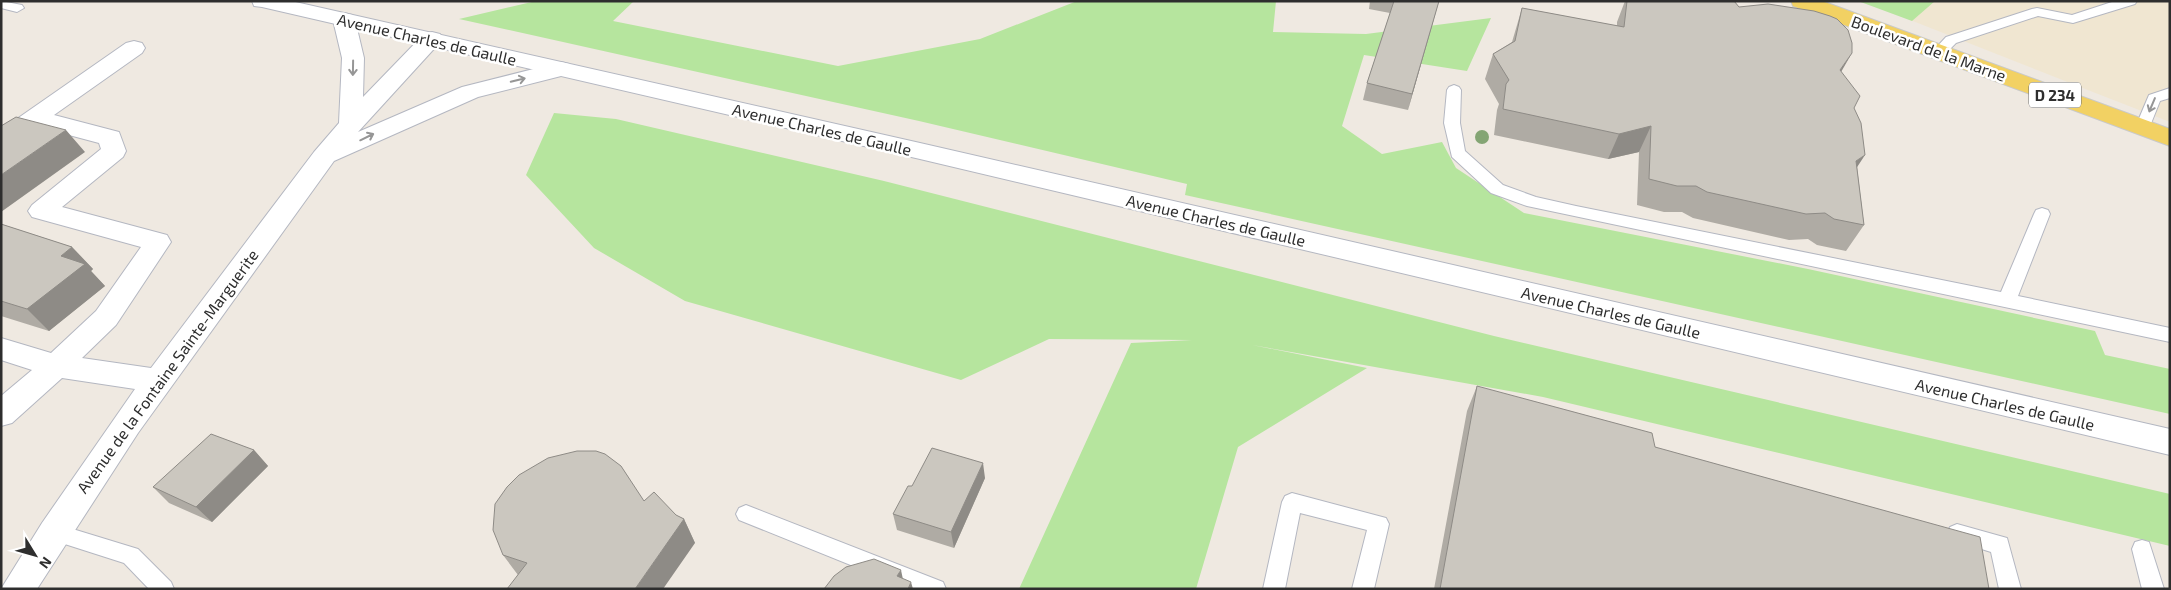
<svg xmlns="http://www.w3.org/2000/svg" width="2171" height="590" viewBox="0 0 2171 590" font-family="'Exo 2',sans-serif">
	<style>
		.education { fill: #f0e6d1 }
		.green { fill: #b6e59e }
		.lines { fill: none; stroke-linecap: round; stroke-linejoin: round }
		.service-casing { stroke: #b4b7c1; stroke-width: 2 }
		.minor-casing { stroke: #b4b7c1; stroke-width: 2 }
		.secondary-casing { stroke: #b4b7c1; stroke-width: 2 }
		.primary-casing { stroke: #c9c9c9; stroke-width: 2 }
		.service { fill: #fff; fill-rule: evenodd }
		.minor { fill: #fff; fill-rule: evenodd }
		.secondary { fill: #fff; fill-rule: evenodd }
		.primary { fill: #f2d163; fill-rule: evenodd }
		.tree { fill: #84a574 }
		.wall { fill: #afaba4 }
		.shaded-wall { fill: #8e8b86 }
		.building { fill: #cbc7bf; stroke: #8e8b86 }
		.oneway { stroke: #969696 }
		.labels { text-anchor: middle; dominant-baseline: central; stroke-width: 5; stroke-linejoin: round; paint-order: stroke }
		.shield { fill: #fff; stroke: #6d6d6d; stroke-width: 1 }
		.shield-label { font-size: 15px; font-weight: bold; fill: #2e2e2e }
		.street-label { font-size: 16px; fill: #2e2e2e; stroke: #fff }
	</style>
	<rect width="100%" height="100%" fill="#efe9e1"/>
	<!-- education -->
	<path class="education" d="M1862,1H2170V122L2098,94Z"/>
	<!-- green -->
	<path class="green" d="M536,1H634L613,21L838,66L980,39L1077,1H1276L1273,32L1366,34L1491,18L1467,71L1364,55L1342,126L1382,154L1442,142L1456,168L1524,213L1808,269L2095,331L2105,355L2170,369V414L1185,195L1187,184L919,121L459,19Z
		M1858,1H1935L1912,21Z
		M554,113L616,119L884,181L1494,336L2170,494V546L1543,397L1252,345L1367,368L1238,447L1196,589H1019L1131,343L1192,340L1049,339L961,380L685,301L594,248L526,175Z"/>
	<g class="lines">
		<!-- service casing -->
		<g class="service-casing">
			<path id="service" d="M1,1L22,5L24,8L17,12L1,8Z
				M2115,1H2137L2135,4L2073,23L2038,16L1956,43L1945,54H1935L1933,51L1946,37L2032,9L2037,8L2072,15Z
				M1454,85L1459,87L1461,90L1460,123L1465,151L1503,185L1536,197L1576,206L2001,292L2034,214L2036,210L2042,208L2048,210L2050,214L2018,296L2170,328V342L1527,206L1491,193L1452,157L1444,123L1447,90L1449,87Z
				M2170,88V98L2160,101L2148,131H2138L2135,128L2149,95Z
				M1292,493L1386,518L1389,524L1374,589H1352L1367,530L1300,513L1285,589H1263L1282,502L1285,496Z
				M746,505L943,582L946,589H910L739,520L736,514L739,508Z
				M53,523L138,549L171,582L174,589H149L124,563L46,538L43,532L46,526Z
				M1957,524L2007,538L2021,589H1999L1991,552L1950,539L1947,533L1950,527Z
				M2142,540L2149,542L2164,589H2142L2132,549L2135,542Z"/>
		</g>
		<!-- minor casing -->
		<g class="minor-casing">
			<path id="minor" d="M344,13L352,15L355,20L364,58L363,97L424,34L432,32L440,34L443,39L358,132L462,87L561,62L569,64L572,69L569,74L478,97L334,161L138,433L37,589H1L42,523L135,389L62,378L12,423L1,426V396L32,370L1,360V338L51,353L96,311L141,247L32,217L28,211L32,205L101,149L99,143L39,127L10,148L1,150V130L126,43L134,41L142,43L145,48L142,53L54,115L119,132L126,151L123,157L62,207L167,235L171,242L116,325L82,358L151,368L314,152L339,123L342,58L333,20L336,15Z"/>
		</g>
		<!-- secondary casing -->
		<g class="secondary-casing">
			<path id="secondary" d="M252,1H291L920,143L2170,429V455L920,159L262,7L254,6Z"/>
		</g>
		<!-- primary casing -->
		<g class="primary-casing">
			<path id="primary" d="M1791,1H1822L2170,129V146L1793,6Z"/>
		</g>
		<!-- service -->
		<use href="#service" class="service"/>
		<!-- minor -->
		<use href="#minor" class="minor"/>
		<!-- secondary -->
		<use href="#secondary" class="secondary"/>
		<!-- primary -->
		<use href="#primary" class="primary"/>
	</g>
	<!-- trees -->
	<circle class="tree" cx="1482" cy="137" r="7"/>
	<!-- wall -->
	<path class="wall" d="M1370,1H1439L1408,110L1363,100L1367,83L1390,13L1369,9Z
		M1625,1H1734L1739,7L1841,72L1854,108L1857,167L1864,225L1846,251L1817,245L1808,239L1789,240L1693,218L1682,212H1664L1637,205L1639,152L1608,159L1494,135L1497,110L1499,104L1485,79L1493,54L1512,42L1522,8L1617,26V22Z
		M1,224L72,247L93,269L91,271L105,286L49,331L1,316Z
		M1477,386L1655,447L1989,589H1434L1467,411Z
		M254,450L268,466L212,522L169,503L153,487Z
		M985,478L954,548L897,530L893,514L912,486Z
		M644,501L684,519L695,543L518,575L503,555Z"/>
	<!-- shaded-wall -->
	<path class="shaded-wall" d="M1439,1L1408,110L1412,94Z
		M1852,53L1837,79L1840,70Z
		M1651,126L1639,152L1608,159L1619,134Z
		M66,130L85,152L1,212V175Z
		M1865,155L1848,181L1856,161Z
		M72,247L93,269L91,271L105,286L49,331L27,309L61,256Z
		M254,450L268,466L212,522L196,507Z
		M983,463L985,478L954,548L951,532Z
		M684,519L695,543L663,589H635Z
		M901,570L905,589L897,576Z
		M911,582L913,589H908Z"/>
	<!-- building -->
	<path class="building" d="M1394,1H1439L1412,94L1367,83Z
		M1627,1H1734L1739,7L1768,4L1814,11L1830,16L1837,19L1848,30L1852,43V53L1840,70L1860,96L1854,108L1861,123L1865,155L1856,161L1864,225L1834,219L1825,213L1806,214L1707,192L1696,186H1677L1649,179L1651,126L1619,134L1503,109L1506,84L1509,80L1493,54L1515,41L1522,8L1624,27Z
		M16,117L66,130L1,175V126Z
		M1,224L72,247L61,256L85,264L27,309L1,301Z
		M1477,386L1652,433L1655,447L1980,537L1989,589H1440Z
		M211,434L254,450L196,507L153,487Z
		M932,448L983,463L951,532L893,514L908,486H912Z
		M577,451H596L605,454L621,466L644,501L654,492L676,515L684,519L635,589H507L527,563L503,555L493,530L495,504L507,487L519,475L548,458Z
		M874,559L901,570L897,576L911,582L908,589H824L834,576L846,567Z"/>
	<!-- one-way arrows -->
	<defs><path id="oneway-shaft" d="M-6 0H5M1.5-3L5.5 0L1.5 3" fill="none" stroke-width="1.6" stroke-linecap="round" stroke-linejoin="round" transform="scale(1.25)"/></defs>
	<g class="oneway">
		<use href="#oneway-shaft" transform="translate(353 68) rotate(91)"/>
		<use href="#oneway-shaft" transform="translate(518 80) rotate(-14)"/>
		<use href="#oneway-shaft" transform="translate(2152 105) rotate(113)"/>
		<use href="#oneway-shaft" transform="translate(367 137) rotate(-26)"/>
	</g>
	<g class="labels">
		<!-- shield labels -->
		<rect class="shield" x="2029" y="82.5" width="52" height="25" rx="4"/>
		<g class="shield-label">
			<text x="2055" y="95">D 234</text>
		</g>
		<!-- street labels -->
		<g class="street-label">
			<text transform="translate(427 39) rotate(13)">Avenue Charles de Gaulle</text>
			<text transform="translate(1929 48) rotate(20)">Boulevard de la Marne</text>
			<text transform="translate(822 129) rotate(13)">Avenue Charles de Gaulle</text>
			<text transform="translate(1216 220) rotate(13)">Avenue Charles de Gaulle</text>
			<text transform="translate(1611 312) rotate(13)">Avenue Charles de Gaulle</text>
			<text transform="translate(167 371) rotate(-54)">Avenue de la Fontaine Sainte-Marguerite</text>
			<text transform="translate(2005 404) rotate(13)">Avenue Charles de Gaulle</text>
		</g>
	</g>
	<!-- border -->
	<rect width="2171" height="590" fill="none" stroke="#2e2e2e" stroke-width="5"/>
	<!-- north arrow -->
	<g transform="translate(35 555) rotate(127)" stroke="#ffffff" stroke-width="4" paint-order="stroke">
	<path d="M0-4L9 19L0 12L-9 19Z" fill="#2e2e2e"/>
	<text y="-8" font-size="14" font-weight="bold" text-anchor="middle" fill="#2e2e2e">N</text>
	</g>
</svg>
